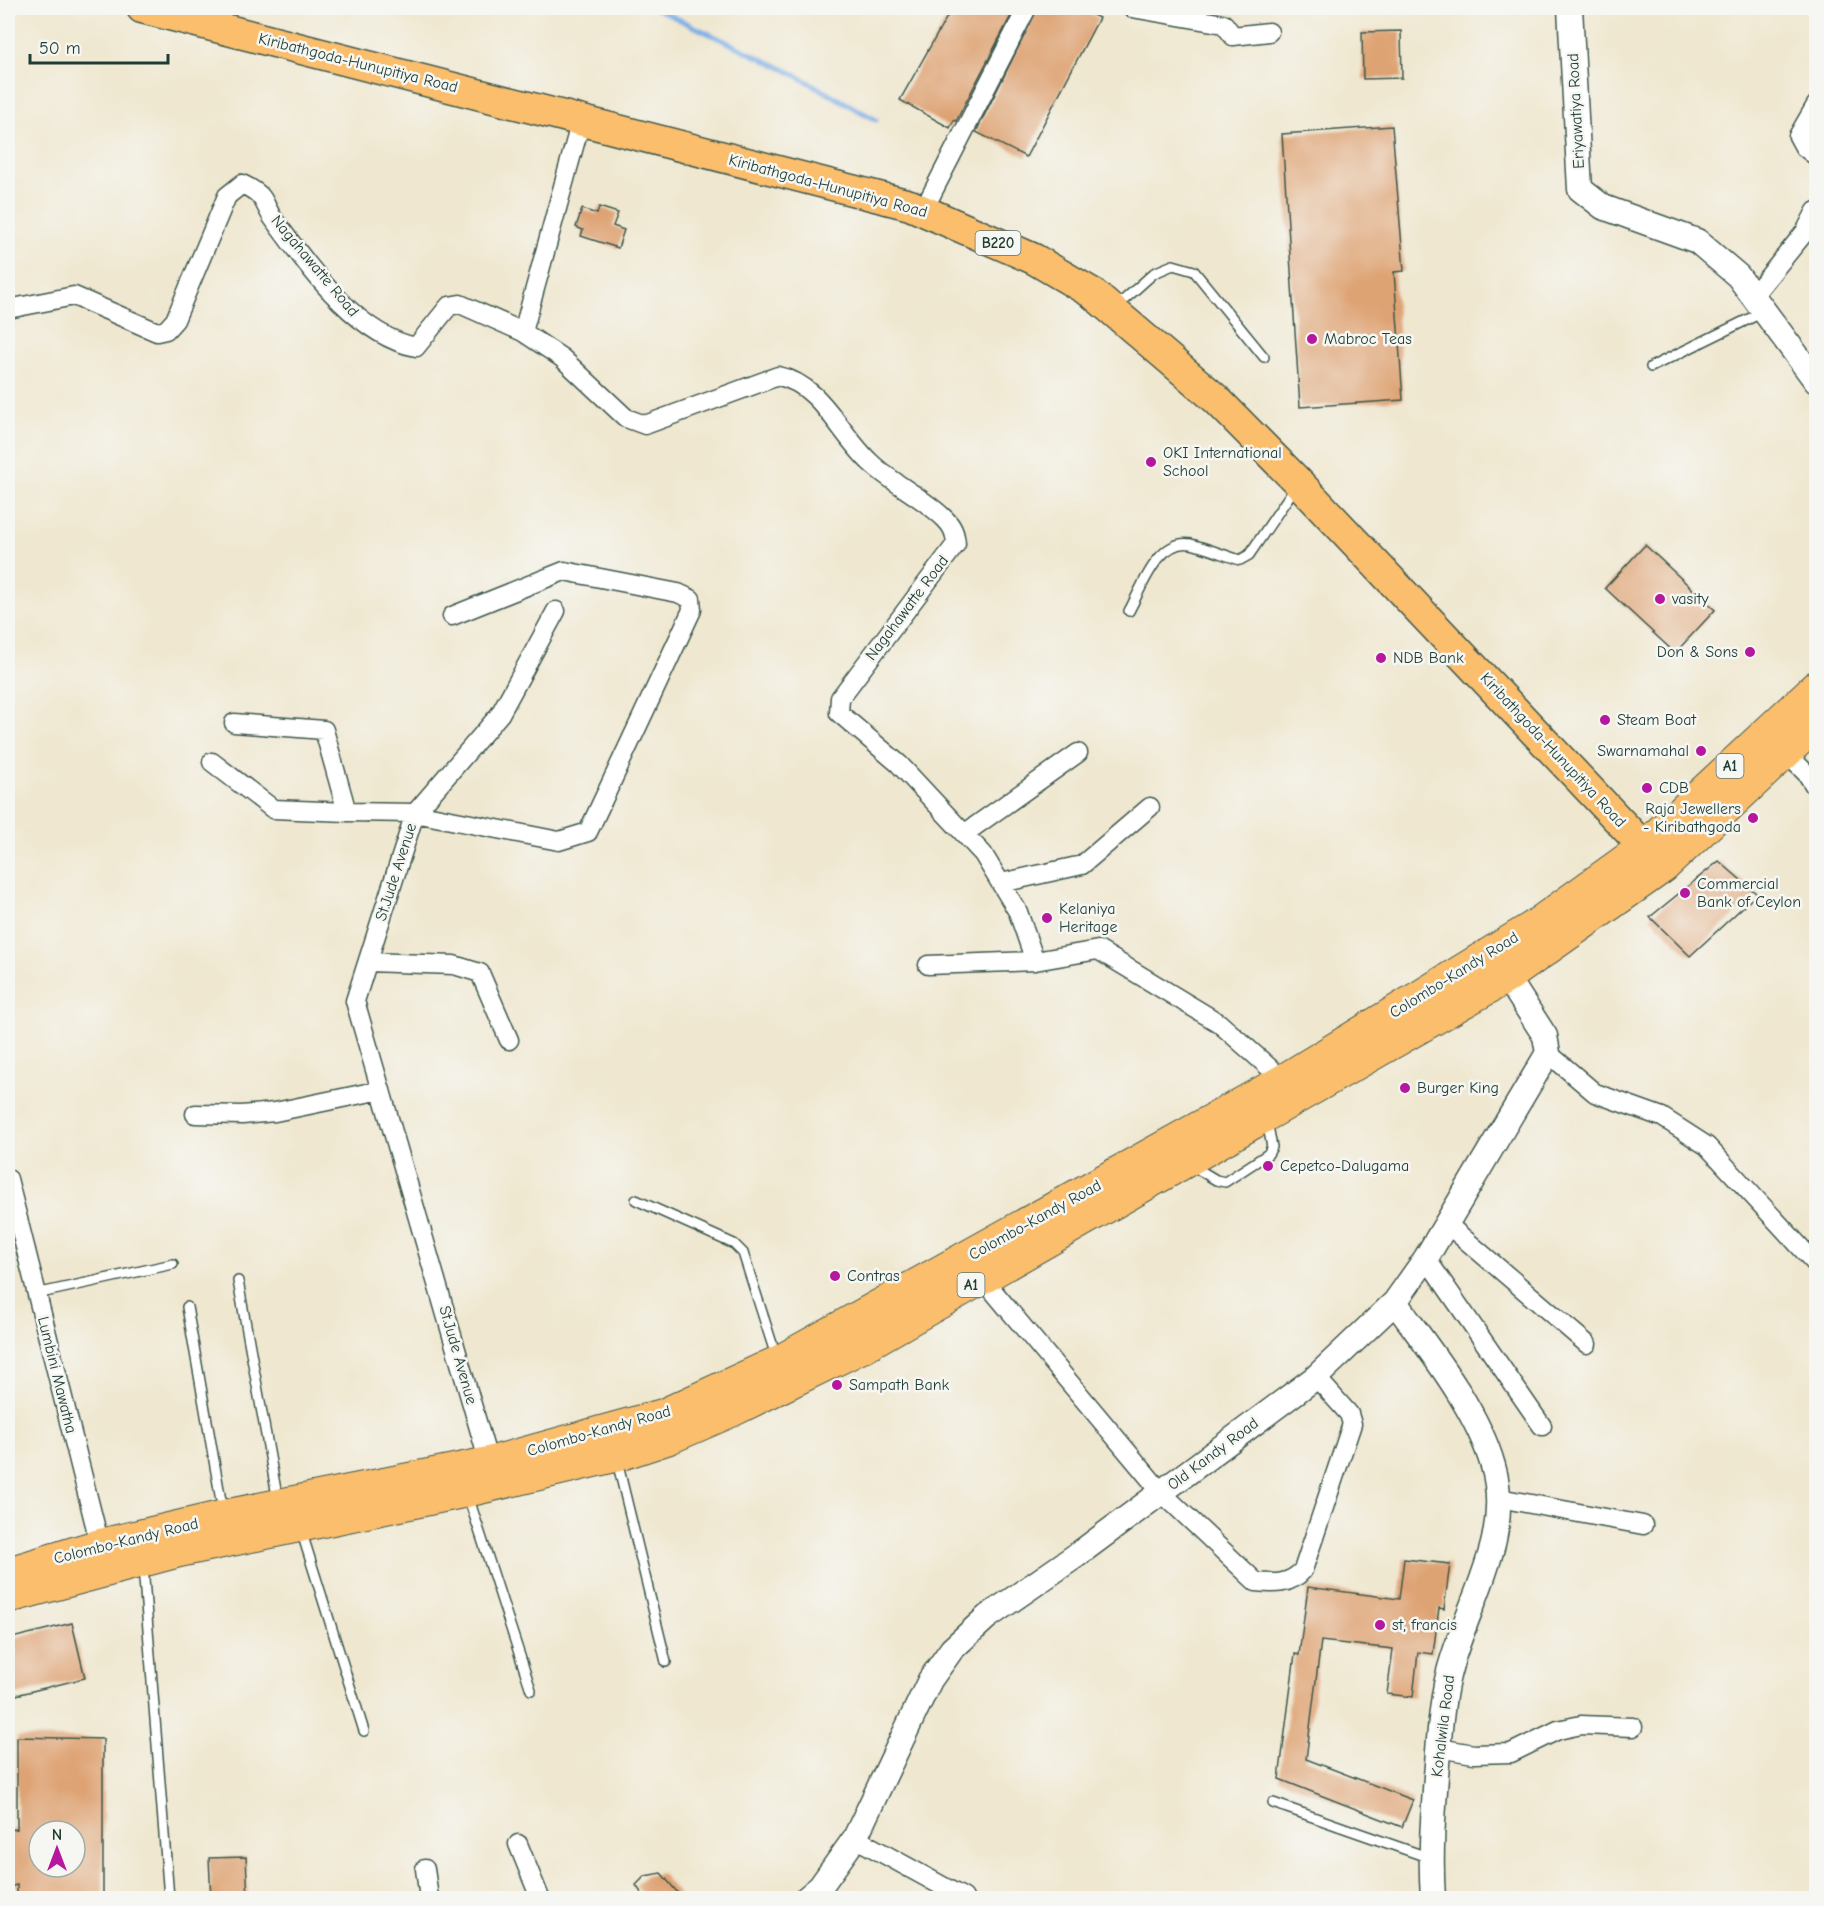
<svg xmlns="http://www.w3.org/2000/svg" width="1824" height="1906" viewBox="0 0 1824 1906" font-family="'Comic Neue',sans-serif">
	<style>
		.lines { fill: none; stroke-linecap: round; stroke-linejoin: round }
		.stream { stroke: #79ace5; stroke-width: 5 }
		.building { fill: #dea373; fill-rule: evenodd }
		.service-casing { stroke: #3e564b; stroke-width: 12 }
		.minor-casing { stroke: #3e564b; stroke-width: 21 }
		.tertiary-casing { stroke: #3e564b; stroke-width: 27 }
		.primary-casing { stroke: #3e564b; stroke-width: 33 }
		.trunk-casing { stroke: #3e564b; stroke-width: 34 }
		.service { stroke: #fff; stroke-width: 9 }
		.minor { stroke: #fff; stroke-width: 18 }
		.tertiary { stroke: #fff; stroke-width: 24 }
		.primary { stroke: #fabe6d; stroke-width: 30 }
		.trunk { stroke: #fabe6d; stroke-width: 32 }
		.poi-dot { fill: #b5179e; stroke: #f6f6f2; stroke-width: 2 }
		.labels { text-anchor: middle; dominant-baseline: central; stroke-width: 5; stroke-linejoin: round; paint-order: stroke }
		.shield { fill: #f6f6f2; stroke: #60746d; stroke-width: 1.5 }
		.shield-label { font-size: 15px; font-weight: bold; fill: #1f3d34 }
		.street-label { font-size: 16px; fill: #1f3d34; stroke: #f6f6f2 }
		.poi-label { font-size: 16px; fill: #1f3d34; stroke: #f6f6f2; text-anchor: start }
	</style>
	<rect width="100%" height="100%" fill="#f6f6f2"/>
	<filter id="ink" filterUnits="userSpaceOnUse"><feTurbulence type="fractalNoise" baseFrequency=".0167" numOctaves="2"/><feDisplacementMap in="SourceGraphic" scale="12" xChannelSelector="R" yChannelSelector="G"/><feConvolveMatrix kernelMatrix="1 2 1 2 8 2 1 2 1" color-interpolation-filters="sRGB"/></filter>
	<filter id="wash" filterUnits="userSpaceOnUse"><feTurbulence type="fractalNoise" baseFrequency=".008" numOctaves="4" result="noise"/><feDisplacementMap in="SourceGraphic" scale="24" xChannelSelector="R" yChannelSelector="G"/><feGaussianBlur stdDeviation="1.35" result="paint"/><feColorMatrix in="noise" values="0 0 0 0 0 0 0 0 0 0 0 0 0 0 0 0 0 1.4 0 .05"/><feComposite in="paint" operator="in"/></filter>
	<g filter="url(#wash)">
		<rect width="100%" height="100%" fill="#efe7cf"/>
		<g class="lines">
			<!-- stream -->
			<path class="stream" d="M655,8L790,72L876,120"/>
		</g>
		<g id="blocks">
			<!-- building -->
			<path class="building" d="M952,8H1015L956,121L954,120L950,128L900,100Z
				M1038,8H1079L1099,18L1026,157L976,132Z
				M1401,31L1402,78L1363,79L1362,32Z
				M1392,126L1404,271L1394,272L1403,400L1300,407L1282,134Z
				M599,207L618,213L613,226L624,230L618,248L581,236L583,230L576,227L582,209L597,214Z
				M1645,545L1715,610L1675,653L1605,588Z
				M1719,861L1757,894L1690,956L1650,917Z
				M1404,1559L1450,1564L1444,1609L1439,1608L1433,1654L1418,1652L1413,1697L1387,1694L1393,1649L1321,1641L1306,1759L1413,1800L1402,1827L1279,1779L1295,1654L1299,1655L1308,1587L1399,1599Z
				M72,1623L85,1678L16,1695L12,1680L8,1681V1639Z
				M17,1737L103,1739V1899H17V1885L8,1887V1830L17,1829ZM39,1831H75V1867H39Z
				M246,1857L248,1899H211L209,1858Z
				M661,1873L683,1899H645L636,1885L645,1876Z"/>
		</g>
	</g>
	<g filter="url(#ink)">
		<use href="#blocks" fill-opacity="0" stroke="#3e564b" stroke-width="1.5"/>
		<g class="lines">
			<!-- service casing -->
			<g class="service-casing">
				<path id="service" d="M1116,307L1154,273L1173,265L1194,271L1264,357
					M1651,367L1763,312
					M1129,611C1142,588 1158,538 1191,544C1207,548 1224,555 1240,560L1249,555L1296,486
					M1191,1165L1216,1180L1225,1182L1268,1154L1272,1147L1267,1121
					M636,1200L734,1244L743,1253L776,1356
					M238,1281L278,1501
					M36,1294L173,1264
					M187,1307L223,1512
					M617,1461L666,1662
					M468,1496L531,1690
					M301,1530L364,1731
					M143,1566L169,1898
					M1273,1803L1430,1858"/>
			</g>
			<!-- minor casing -->
			<g class="minor-casing">
				<path id="minor" d="M1132,8L1224,24L1233,36L1269,32
					M1816,105L1798,136L1804,147L1816,156
					M581,121L523,332L562,358L626,418L645,425L778,376C821,384 840,435 871,463C893,484 923,497 945,519C953,527 955,533 956,544L840,698L839,713L899,764L983,854L1018,912L1035,961
					M923,211L1027,8
					M1752,297L1805,232L1816,211
					M8,309L74,296L157,332L166,330L175,320L227,196L242,184C271,198 260,203 277,224C311,270 358,336 416,347L449,306L460,304L523,332
					M452,616L564,571L678,593L691,599L692,610L588,832L559,841L415,813L355,1001L491,1470
					M234,723L324,730L347,812L415,813L500,714L556,611
					M1786,753L1807,774L1816,788
					M212,762L273,809L347,812
					M964,834L1078,753
					M1001,883L1082,865L1150,807
					M368,962L454,965L480,973L509,1040
					M928,965L1035,961L1098,950L1219,1023L1289,1085
					M1548,1053L1595,1093L1662,1117L1707,1146L1816,1264
					M195,1114L242,1115L275,1112L381,1090
					M8,1179L102,1553
					M1447,1224L1587,1344
					M1426,1258L1542,1426
					M978,1273L1161,1492L1256,1582C1274,1584 1290,1585 1303,1570L1352,1424L1349,1414L1316,1377
					M1499,1498L1643,1525
					M1438,1748L1474,1754L1511,1753L1558,1730L1581,1725L1633,1727
					M855,1838L964,1898
					M518,1844L540,1898
					M425,1869L429,1898"/>
			</g>
			<!-- tertiary casing -->
			<g class="tertiary-casing">
				<path id="tertiary" d="M1570,8L1580,189L1603,207L1697,241L1738,276L1816,381
					M1395,1302C1430,1351 1476,1407 1493,1466C1515,1540 1462,1610 1447,1680C1440,1711 1439,1744 1436,1776C1433,1817 1430,1857 1433,1898
					M807,1898L820,1887L855,1838L930,1680L952,1649L987,1617L1077,1555L1316,1377L1395,1302L1426,1258L1548,1053L1545,1036L1507,977"/>
			</g>
			<!-- primary casing -->
			<g class="primary-casing">
				<path id="primary" d="M142,8L910,205L1034,259L1092,293L1216,399L1298,482L1661,865"/>
			</g>
			<!-- trunk casing -->
			<g class="trunk-casing">
				<path id="trunk" d="M8,1573L100,1545L224,1516L489,1463L663,1415L778,1362L1284,1080L1533,927L1644,847L1816,687
					M8,1597L179,1551L467,1491L615,1456L669,1438L731,1411L862,1347L1507,977L1663,867L1816,724"/>
			</g>
			<!-- service -->
			<use href="#service" class="service"/>
			<!-- minor -->
			<use href="#minor" class="minor"/>
			<!-- tertiary -->
			<use href="#tertiary" class="tertiary"/>
			<!-- primary -->
			<use href="#primary" class="primary"/>
			<!-- trunk -->
			<use href="#trunk" class="trunk"/>
		</g>
	</g>
	<!-- markers -->
	<g class="poi-dot">
		<circle cx="1312" cy="339" r="6"/>
		<circle cx="1151" cy="462" r="6"/>
		<circle cx="1660" cy="599" r="6"/>
		<circle cx="1750" cy="652" r="6"/>
		<circle cx="1381" cy="658" r="6"/>
		<circle cx="1605" cy="720" r="6"/>
		<circle cx="1701" cy="751" r="6"/>
		<circle cx="1647" cy="788" r="6"/>
		<circle cx="1753" cy="818" r="6"/>
		<circle cx="1685" cy="893" r="6"/>
		<circle cx="1047" cy="918" r="6"/>
		<circle cx="1405" cy="1088" r="6"/>
		<circle cx="1268" cy="1166" r="6"/>
		<circle cx="835" cy="1276" r="6"/>
		<circle cx="837" cy="1385" r="6"/>
		<circle cx="1380" cy="1625" r="6"/>
	</g>
	<g class="labels">
		<!-- shield labels -->
		<g class="shield">
			<rect x="975.5" y="231" width="45" height="24" rx="4.5"/>
			<rect x="1716.5" y="754" width="27" height="24" rx="4.5"/>
			<rect x="957.5" y="1273" width="27" height="24" rx="4.5"/>
		</g>
		<g class="shield-label">
			<text x="998" y="243">B220</text>
			<text x="1730" y="766">A1</text>
			<text x="971" y="1285">A1</text>
		</g>
		<!-- street labels -->
		<g class="street-label">
			<text transform="translate(358 63) rotate(14)">Kiribathgoda-Hunupitiya Road</text>
			<text transform="translate(1576 111) rotate(-93)">Eriyawatiya Road</text>
			<text transform="translate(828 186) rotate(15)">Kiribathgoda-Hunupitiya Road</text>
			<text transform="translate(315 266) rotate(50)">Nagahawatte Road</text>
			<text transform="translate(907 608) rotate(-53)">Nagahawatte Road</text>
			<text transform="translate(1553 750) rotate(47)">Kiribathgoda-Hunupitiya Road</text>
			<text transform="translate(396 872) rotate(-72)">St.Jude Avenue</text>
			<text transform="translate(1454 975) rotate(-32)">Colombo-Kandy Road</text>
			<text transform="translate(1035 1220) rotate(-29)">Colombo-Kandy Road</text>
			<text transform="translate(458 1355) rotate(74)">St.Jude Avenue</text>
			<text transform="translate(57 1375) rotate(76)">Lumbini Mawatha</text>
			<text transform="translate(599 1431) rotate(-16)">Colombo-Kandy Road</text>
			<text transform="translate(1213 1454) rotate(-37)">Old Kandy Road</text>
			<text transform="translate(126 1541) rotate(-14)">Colombo-Kandy Road</text>
			<text transform="translate(1443 1726) rotate(-83)">Kohalwila Road</text>
		</g>
		<!-- poi labels -->
		<g class="poi-label">
			<text x="1324" y="339">Mabroc Teas</text>
			<text x="1163" y="453">OKI International<tspan x="1163" dy="18">School</tspan></text>
			<text x="1672" y="599">vasity</text>
			<text x="1738" y="652" text-anchor="end">Don &amp; Sons</text>
			<text x="1393" y="658">NDB Bank</text>
			<text x="1617" y="720">Steam Boat</text>
			<text x="1689" y="751" text-anchor="end">Swarnamahal</text>
			<text x="1659" y="788">CDB</text>
			<text x="1741" y="809" text-anchor="end">Raja Jewellers<tspan x="1741" dy="18">- Kiribathgoda</tspan></text>
			<text x="1697" y="884">Commercial<tspan x="1697" dy="18">Bank of Ceylon</tspan></text>
			<text x="1059" y="909">Kelaniya<tspan x="1059" dy="18">Heritage</tspan></text>
			<text x="1417" y="1088">Burger King</text>
			<text x="1280" y="1166">Cepetco-Dalugama</text>
			<text x="847" y="1276">Contras</text>
			<text x="849" y="1385">Sampath Bank</text>
			<text x="1392" y="1625">st, francis</text>
		</g>
	</g>
	<!-- margin -->
	<rect width="1824" height="1906" fill="none" stroke="#f6f6f2" stroke-width="30"/>
	<!-- north arrow -->
	<g transform="translate(57 1849)"><circle r="28" fill="#f6f6f2" stroke="#a0aca6" stroke-width="1.5"/>
	<path d="M0-4.5L10 22L0 15L-10 22Z" fill="#b5179e"/>
	<text y="-9" font-size="16" font-weight="bold" text-anchor="middle" fill="#1f3d34">N</text>
	</g>
	<!-- scale -->
	<path d="M30 54v9h138v-9" fill="none" stroke="#1f3d34" stroke-width="3"/>
	<text x="39" y="54" font-size="18" fill="#1f3d34" stroke="#f6f6f2" stroke-width="4.5" paint-order="stroke">50 m</text>
</svg>
